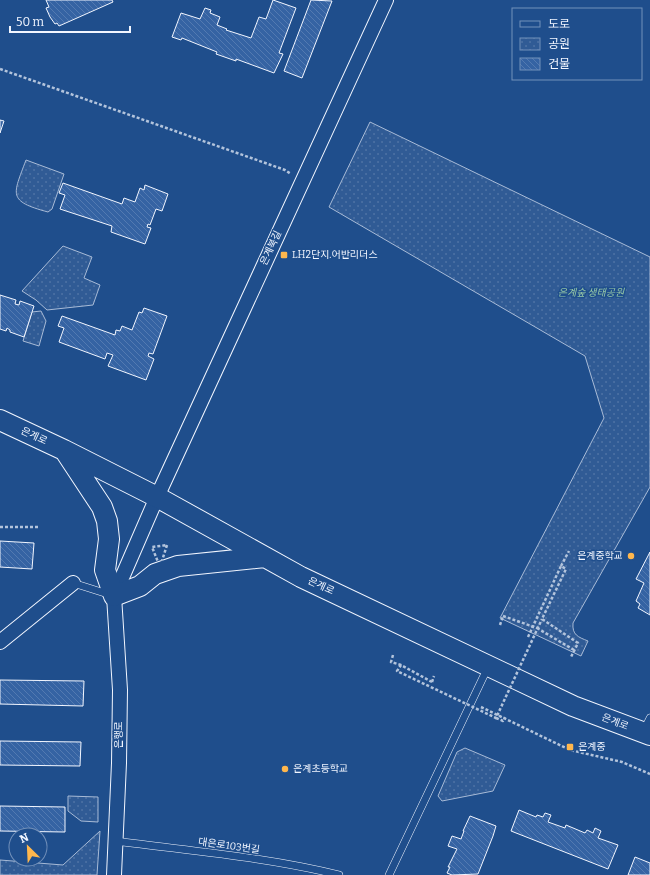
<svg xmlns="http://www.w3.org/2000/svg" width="650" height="875" viewBox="0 0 650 875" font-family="Bitter,'Noto Sans KR',serif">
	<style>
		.park { fill: url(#park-dots); stroke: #a8bbd7 }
		.building { fill: url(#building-back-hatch); stroke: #f2f6ff }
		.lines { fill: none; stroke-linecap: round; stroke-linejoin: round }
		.lane-casing { stroke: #f2f6ff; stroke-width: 8 }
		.street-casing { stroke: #f2f6ff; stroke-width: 16 }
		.secondary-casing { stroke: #f2f6ff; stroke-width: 22 }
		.path { stroke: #b3c4dc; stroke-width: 2.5; stroke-dasharray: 3 2; stroke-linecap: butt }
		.lane { stroke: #1f4e8c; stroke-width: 7 }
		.street { stroke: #1f4e8c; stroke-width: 14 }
		.secondary { stroke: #1f4e8c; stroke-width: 20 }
		.path-bridge { stroke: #b3c4dc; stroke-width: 2.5; stroke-dasharray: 3 2; stroke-linecap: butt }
		.poi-dot { fill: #ffb74d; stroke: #1f4e8c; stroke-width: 1.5 }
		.labels { text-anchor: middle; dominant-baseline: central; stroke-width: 3; stroke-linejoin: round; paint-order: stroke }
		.street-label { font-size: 10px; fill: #f2f6ff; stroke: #1f4e8c }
		.poi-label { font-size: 10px; fill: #f2f6ff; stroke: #1f4e8c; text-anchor: start }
		.park-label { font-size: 10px; font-style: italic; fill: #97c8a6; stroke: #1f4e8c }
	</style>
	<defs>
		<pattern id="park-dots" width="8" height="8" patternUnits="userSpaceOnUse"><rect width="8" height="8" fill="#305b95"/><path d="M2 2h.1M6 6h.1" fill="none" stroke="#4e73a5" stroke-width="1.8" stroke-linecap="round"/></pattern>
		<pattern id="building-back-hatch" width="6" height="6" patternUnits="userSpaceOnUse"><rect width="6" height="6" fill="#3563a3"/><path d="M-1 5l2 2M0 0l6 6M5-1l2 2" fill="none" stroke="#537ab1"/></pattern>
	</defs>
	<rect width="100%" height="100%" fill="#1f4e8c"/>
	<!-- park -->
	<path class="park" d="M370,122L650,257V487L573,623C572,635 578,637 588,641L581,656L500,618L604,418L585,356L329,207Z
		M26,160L64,174L52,209L48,212C7,201 13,195 26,160Z
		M63,246L92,257L84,278L100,285L93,305L47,310L36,300L22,291Z
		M41,311L46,321L39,346L23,341L32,312Z
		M465,748L505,765L493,791L442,801L438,796L457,752Z
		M68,796L98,797V822L81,821L68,811Z
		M100,831L97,875H0V860L63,865Z"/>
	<!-- building -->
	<path class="building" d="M46,0H112L113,2L59,26L57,23L55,24L50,17L46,8L49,7Z
		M273,0L296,8L279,53L283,54L274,73L236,59V61L216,54L217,52L182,38L181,40L172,37L181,13L200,19L205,8L211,10L210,13L220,17L217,25L227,29L226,30L251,38L259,17L266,19Z
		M311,0L332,1L302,78L284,71Z
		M0,120L4,121L0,133Z
		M63,183L122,204L124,198L135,202L140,188L144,190L145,185L168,194L162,211L156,209L150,225L148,224L147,227L151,228L145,244L111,232L112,226L60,209L65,195L59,193Z
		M0,295L16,300L15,304L19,305L20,301L34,306L24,337L10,332V330L7,328L6,331L0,329Z
		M144,308L167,316L153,354L149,353L148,356L154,359L146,380L108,366L113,355L107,353L105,359L59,342L64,328L58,326L62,316L115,335L116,330L120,331L122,326L132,330L139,312L142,313Z
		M0,541L34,543L32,569L0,567Z
		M650,552V615L638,608L640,604L636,601L644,583L636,579Z
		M0,680L84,681L83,706L0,704Z
		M0,741L81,742L80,766L0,765Z
		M0,806L65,807V832L0,831Z
		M519,810L536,817L537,815L543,817L545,813L551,815L548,822L565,828L566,825L585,833L587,830L593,833L595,828L601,831L598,838L618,845L608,869L511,831Z
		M470,816L496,826L493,836L478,874L452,875L447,873L450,867H448L457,849L448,846L452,836L461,839L464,831H463Z
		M635,857L650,863V875H628Z"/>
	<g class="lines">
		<!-- lane casing -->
		<g class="lane-casing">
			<path id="lane" d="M73,583L111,595
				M643,732L650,718
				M116,841C190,851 266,857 339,875
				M389,875L488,667"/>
		</g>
		<!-- street casing -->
		<g class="street-casing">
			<path id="street" d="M0,642L73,583
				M114,875L119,763L120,690L114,596L157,497L386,0"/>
		</g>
		<!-- secondary casing -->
		<g class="secondary-casing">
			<path id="secondary" d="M0,420L64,450L157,497L301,577L573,706L650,735
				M65,451L102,507L107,521L109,539L105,570L114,596L140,586L155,574L178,566L265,557"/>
		</g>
		<!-- path -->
		<path class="path" d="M0,69L285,170L291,174
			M0,527H38
			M167,545L160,567L152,547Z
			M561,566L569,551
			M500,625L503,616
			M537,628L574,650
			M528,637L561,566L566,569L542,619L578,643L571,657
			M393,655L391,662L401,665
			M432,682L434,676
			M481,707L570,750L622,762L650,774
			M496,718L503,721L505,717"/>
		<!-- lane -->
		<use href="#lane" class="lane"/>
		<!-- street -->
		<use href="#street" class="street"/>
		<!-- secondary -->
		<use href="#secondary" class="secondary"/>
		<!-- path-bridge -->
		<path class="path-bridge" d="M503,616L537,628
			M432,682L401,665L397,671L496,718L542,619"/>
	</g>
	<!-- markers -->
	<g class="poi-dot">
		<rect x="280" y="251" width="8" height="8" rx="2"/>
		<circle cx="631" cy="556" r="4"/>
		<rect x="566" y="743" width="8" height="8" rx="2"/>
		<circle cx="285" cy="769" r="4"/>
	</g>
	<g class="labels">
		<!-- street labels -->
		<g class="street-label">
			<text transform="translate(271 248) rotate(-65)">은계북길</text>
			<text transform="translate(34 436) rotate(25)">은계로</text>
			<text transform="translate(321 586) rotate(25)">은계로</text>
			<text transform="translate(615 722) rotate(21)">은계로</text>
			<text transform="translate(119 735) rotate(-90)">은행로</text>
			<text transform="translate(229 846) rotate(8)">대은로103번길</text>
		</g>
		<!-- poi labels -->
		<g class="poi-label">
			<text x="292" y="255">LH2단지.어반리더스</text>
			<text x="623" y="556" text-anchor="end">은계중학교</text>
			<text x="578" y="747">은계중</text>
			<text x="293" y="769">은계초등학교</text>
		</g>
		<!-- park labels -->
		<g class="park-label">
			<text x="591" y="293">은계숲 생태공원</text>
		</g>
	</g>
	<!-- legend -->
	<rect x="512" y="8" width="130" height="72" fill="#1f4e8c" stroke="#7391ba"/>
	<rect x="520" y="21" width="20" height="6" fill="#1f4e8c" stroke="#7391ba"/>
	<text x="548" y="28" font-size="12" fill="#f2f6ff">도로</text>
	<rect x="520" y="38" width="20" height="12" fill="url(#park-dots)" stroke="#7391ba"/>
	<text x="548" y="48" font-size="12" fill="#f2f6ff">공원</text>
	<rect x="520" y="58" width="20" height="12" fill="url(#building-back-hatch)" stroke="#7391ba"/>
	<text x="548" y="68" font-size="12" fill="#f2f6ff">건물</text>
	<!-- north arrow -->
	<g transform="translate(28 847) rotate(336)"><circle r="19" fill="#1f4e8c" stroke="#7391ba"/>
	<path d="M0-3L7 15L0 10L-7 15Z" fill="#ffb74d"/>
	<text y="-6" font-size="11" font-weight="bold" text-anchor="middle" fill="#f2f6ff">N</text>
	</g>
	<!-- scale -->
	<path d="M10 26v6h120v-6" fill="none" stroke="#f2f6ff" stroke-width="2"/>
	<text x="16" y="26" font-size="12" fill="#f2f6ff" stroke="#1f4e8c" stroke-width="3" paint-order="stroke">50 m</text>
</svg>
